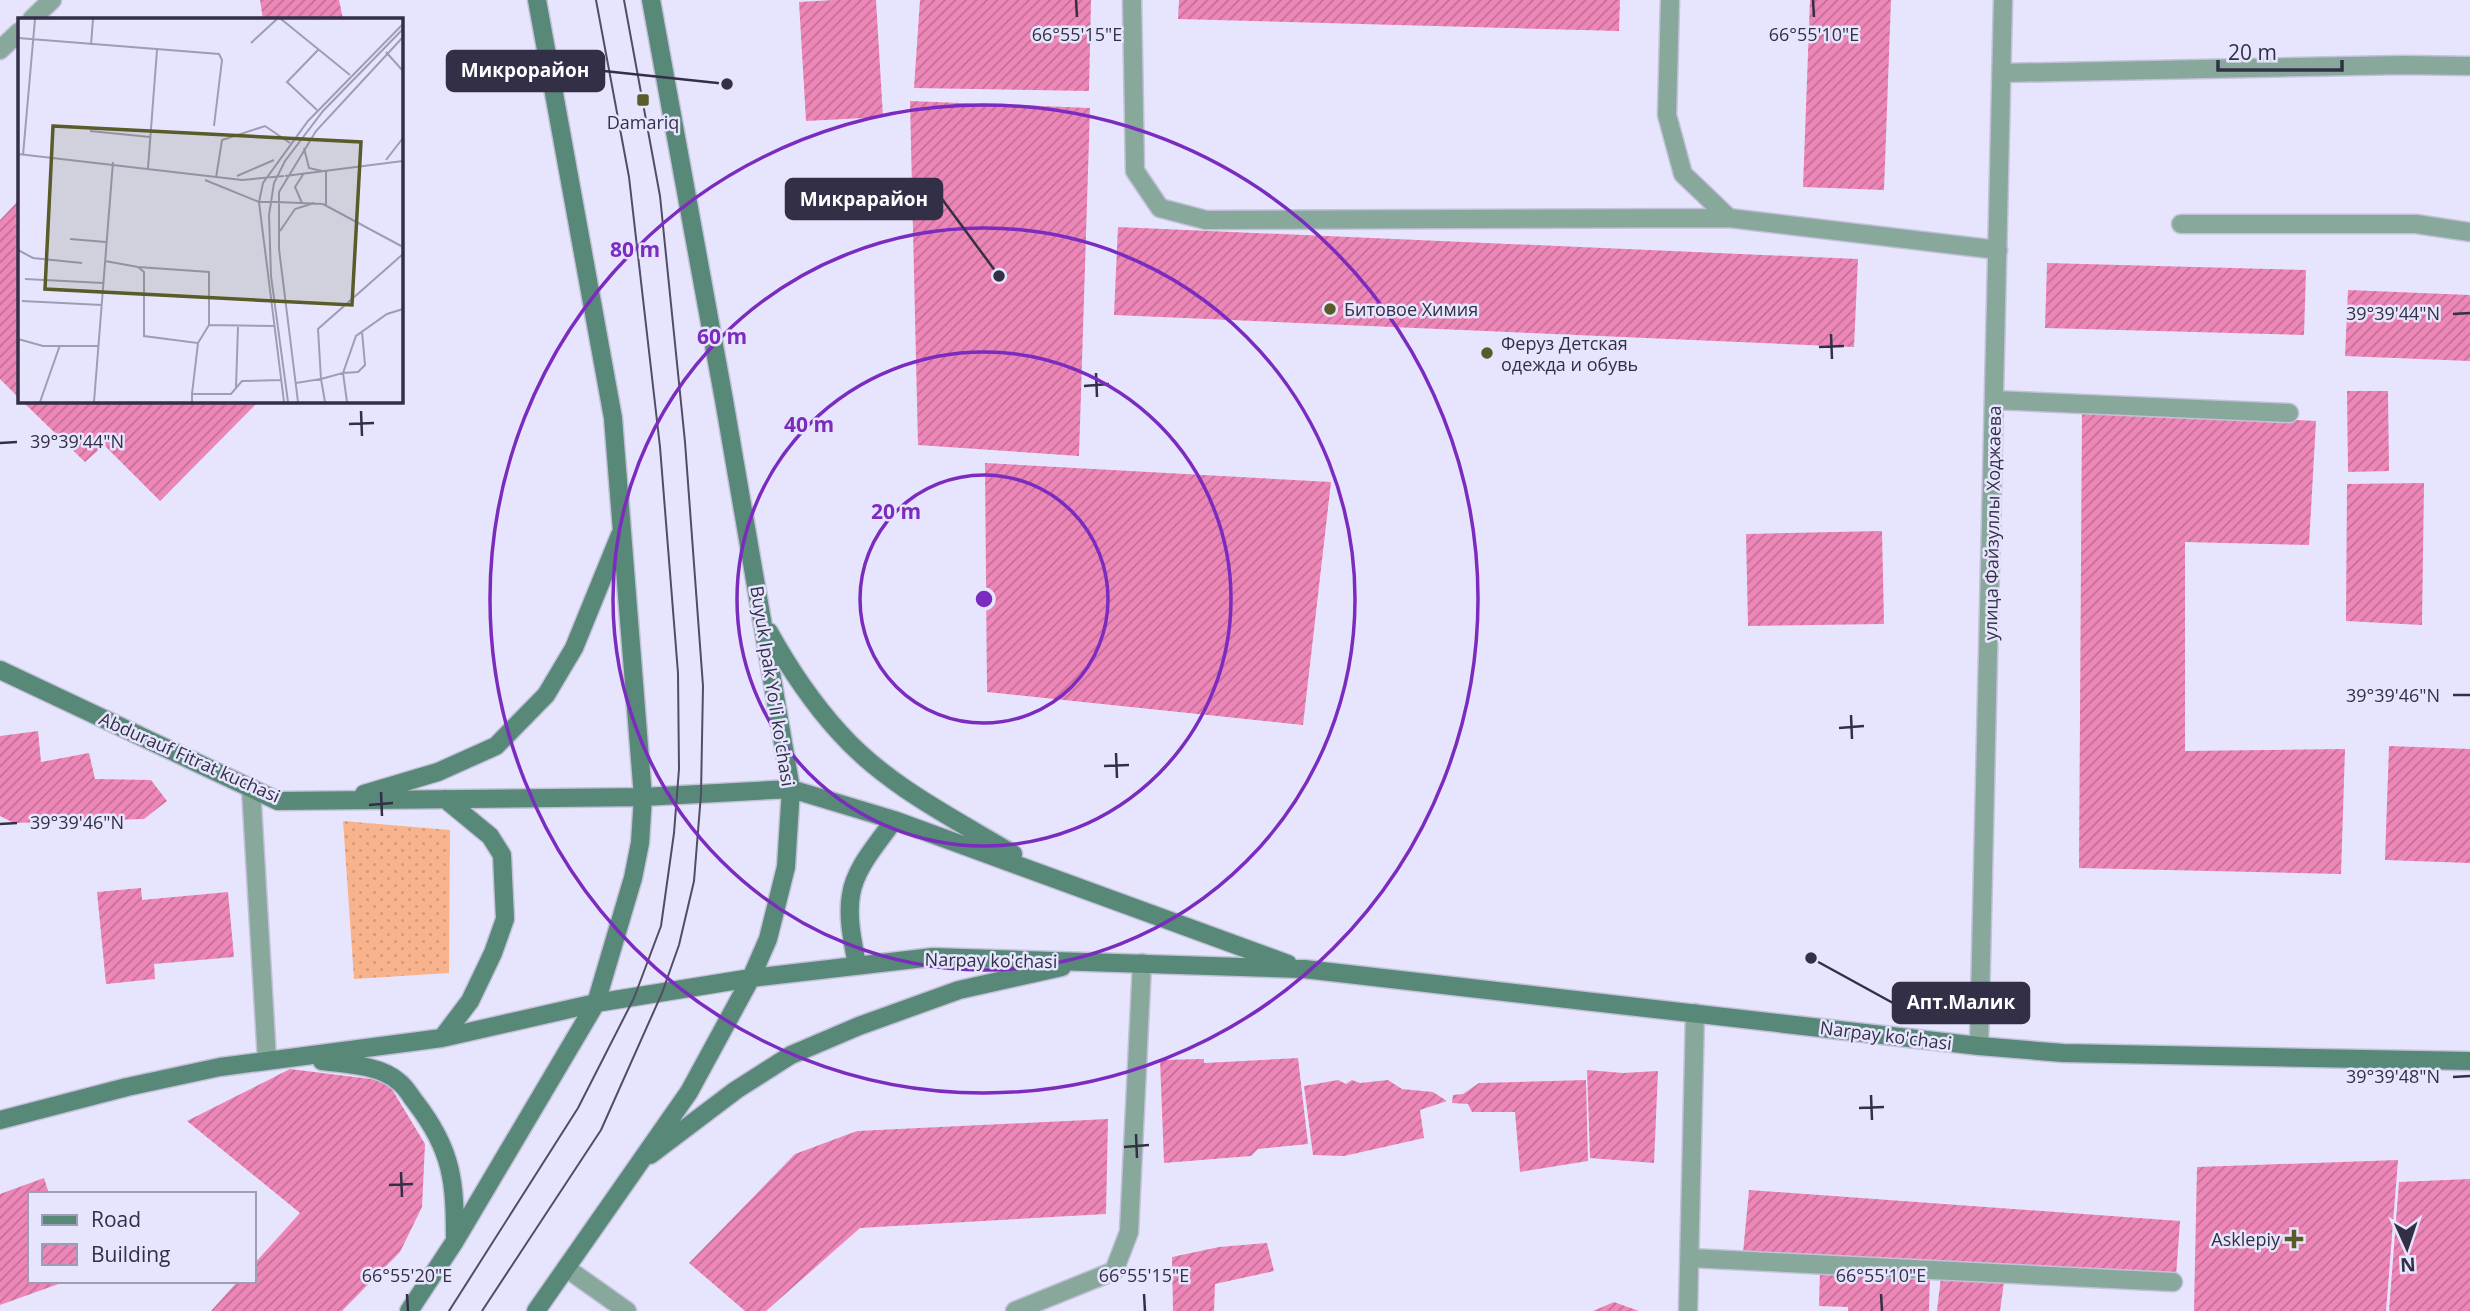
<svg xmlns="http://www.w3.org/2000/svg" width="2470" height="1311" viewBox="0 0 2470 1311" font-family="'Open Sans',sans-serif">
	<style>
		.grass { fill: url(#grass-dots) }
		.building { fill: url(#building-hatch) }
		.lines { fill: none; stroke-linecap: round; stroke-linejoin: round }
		.lane-casing { stroke: #c3c1d9; stroke-width: 21 }
		.street-casing { stroke: #c3c1d9; stroke-width: 21 }
		.secondary-casing { stroke: #c3c1d9; stroke-width: 21 }
		.lane { stroke: #88a89c; stroke-width: 18 }
		.street { stroke: #88a89c; stroke-width: 18 }
		.secondary { stroke: #588877; stroke-width: 18 }
		.tram { stroke: #504d65; stroke-width: 2 }
		.ticks { fill: none; stroke: #322f47; stroke-width: 2.5 }
		.ring { fill: none; stroke: #7b2cbf; stroke-width: 3.5 }
		.poi-dot { fill: #595b28; stroke: #e7e5fe; stroke-width: 2.5 }
		.labels { text-anchor: middle; dominant-baseline: central; stroke-width: 5; stroke-linejoin: round; paint-order: stroke }
		.poi-label { font-size: 18px; fill: #322f47; stroke: #e7e5fe; text-anchor: start }
		.street-label { font-size: 18px; fill: #322f47; stroke: #e7e5fe }
		.inset-road { fill: none; stroke: #9f9cb5; stroke-width: 2 }
		.view { fill: #595b28; fill-opacity: 0.15; stroke: #595b28; stroke-width: 3.5 }
		.inset-edge { fill: none; stroke: #322f47; stroke-width: 3.5 }
		.ticks-label { font-size: 18px; text-anchor: middle; fill: #322f47; stroke: #e7e5fe; stroke-width: 5; stroke-linejoin: round; paint-order: stroke }
		.centre { fill: #7b2cbf; stroke: #e7e5fe; stroke-width: 3.5 }
		.ring-label { font-size: 21px; text-anchor: middle; font-weight: bold; fill: #7b2cbf; stroke: #e7e5fe; stroke-width: 5; stroke-linejoin: round; paint-order: stroke }
		.leader { fill: none; stroke: #322f47; stroke-width: 2.5 }
		.callout-dot { fill: #322f47; stroke: #e7e5fe; stroke-width: 2.5 }
		.callout { fill: #322f47; stroke: #322f47; stroke-width: 2.5 }
		.callout-label { font-size: 19px; text-anchor: middle; font-weight: bold; fill: #fff }
	</style>
	<defs>
		<pattern id="grass-dots" width="8" height="8" patternUnits="userSpaceOnUse" patternTransform="scale(1.75)"><rect width="8" height="8" fill="#f9b38c"/><path d="M2 2h.1M6 6h.1" fill="none" stroke="#d69a7a" stroke-width="1.8" stroke-linecap="round"/></pattern>
		<pattern id="building-hatch" width="6" height="6" patternUnits="userSpaceOnUse" patternTransform="scale(1.75)"><rect width="6" height="6" fill="#ee87b8"/><path d="M-1 1l2-2M0 6l6-6M5 7l2-2" fill="none" stroke="#c16f97"/></pattern>
	</defs>
	<rect width="100%" height="100%" fill="#e7e5fe"/>
	<!-- grass -->
	<path class="grass" d="M343,821L450,830L449,973L354,979Z"/>
	<!-- building -->
	<path class="building" d="M260,0H339L343,19H263Z
		M834,0H876L883,117L806,121L799,2Z
		M920,0H1091L1089,91L914,88Z
		M1179,0H1620L1619,31L1178,19Z
		M1810,0H1891L1884,190L1803,187Z
		M910,101L1090,108L1079,456L918,445Z
		M19,200V398L0,379V220Z
		M1118,227L1858,259L1854,347L1114,315Z
		M2047,263L2306,270L2304,335L2045,328Z
		M2348,290L2470,295V361L2345,356Z
		M2347,391H2388L2389,471L2348,472Z
		M22,401H259L160,501L104,445L85,462Z
		M2082,409L2316,421L2309,545L2185,542V751L2345,749L2341,874L2079,868Z
		M985,463L1331,482L1303,725L987,692Z
		M2424,483L2422,625L2346,621L2347,484Z
		M1882,531L1884,624L1748,626L1746,534Z
		M38,731L41,762L89,753L95,779L151,780L167,801L144,819L14,823L0,816V736Z
		M2389,746L2470,749V863L2385,860Z
		M141,888L142,900L228,892L234,957L154,964L155,979L106,984L97,892Z
		M1298,1058L1308,1144L1258,1149L1251,1156L1164,1163L1160,1060L1204,1059V1063Z
		M290,1069L387,1081L425,1144L422,1207L400,1252L342,1311H211L238,1281H254V1264L300,1213L187,1121Z
		M1587,1070L1623,1073L1658,1071L1654,1163L1590,1158Z
		M1338,1080L1346,1084L1352,1080L1360,1083L1388,1080L1402,1089L1433,1092L1447,1101L1420,1110L1424,1138L1344,1156L1313,1155L1304,1086Z
		M1586,1080L1588,1161L1520,1172L1515,1112H1472L1468,1104L1452,1103L1453,1095L1463,1094L1479,1083Z
		M1108,1119L1106,1214L860,1228L766,1311H745L689,1263L795,1154L857,1131Z
		M2398,1160L2386,1311H2194L2197,1167Z
		M44,1178L49,1194H30V1281L64,1282L0,1305V1194Z
		M2470,1179V1311H2389L2399,1182Z
		M1749,1190L2180,1221L2176,1277L1743,1253Z
		M1267,1243L1274,1271L1215,1284L1214,1311H1173L1172,1257L1219,1247Z
		M1820,1271L1930,1273L1929,1311H1848V1307L1819,1306Z
		M1941,1277L2004,1282L2000,1311H1937Z
		M1614,1302L1639,1311H1593Z"/>
	<g class="lines">
		<!-- lane casing -->
		<g class="lane-casing">
			<path id="lane" d="M1132,0L1135,171L1160,208L1206,220L1729,218
				M1670,0L1667,115L1683,174L1729,218L1998,250
				M32,19L52,0
				M0,50L19,32
				M2002,73L2403,65L2470,66
				M1994,400L2289,413
				M251,788L267,1060
				M1979,1046L2003,0
				M1690,1258L2173,1282
				M566,1268L627,1311
				M1015,1311L1114,1271L1129,1232L1142,963
				M1688,1311L1695,1013"/>
		</g>
		<!-- street casing -->
		<g class="street-casing">
			<path id="street" d="M2181,224H2416L2470,232"/>
		</g>
		<!-- secondary casing -->
		<g class="secondary-casing">
			<path id="secondary" d="M769,632C789,668 811,701 839,732C886,785 953,818 1013,854
				M0,670L278,801L643,797L791,789L894,820L1288,964
				M364,794L438,772L496,746L546,695L574,648L620,535
				M857,965C853,943 847,917 851,895C855,867 879,842 894,820
				M442,1038L470,1001L493,953L505,919L502,855L490,836L445,799
				M322,1061C346,1064 380,1065 399,1082C406,1087 411,1097 416,1103C453,1151 455,1183 455,1241
				M0,1120L127,1087L220,1067L442,1038L596,1003L751,978L933,957L1304,969L1979,1046L2063,1053L2470,1061
				M650,1155L736,1090L791,1055L859,1026L959,990L1062,967
				M409,1311L455,1241L596,1003L633,878L640,843L643,797L613,418L537,0
				M536,1311L689,1092L751,978L768,939L786,867L791,789L724,400L651,0"/>
		</g>
		<!-- lane -->
		<use href="#lane" class="lane"/>
		<!-- street -->
		<use href="#street" class="street"/>
		<!-- secondary -->
		<use href="#secondary" class="secondary"/>
		<!-- tram -->
		<path class="tram" d="M449,1311L578,1108L634,998L661,926L674,833L679,769L678,673L660,447L629,177L596,0
			M482,1311L601,1130L662,993L679,945L694,881L701,794L703,686L685,442L660,196L624,0"/>
	</g>
	<!-- ticks -->
	<path class="ticks" d="M1076,0L1077,17M1813,0L1814,17M2453,314L2470,313M1831,334L1832,359M1819,347L1844,346M1096,373L1097,397M1084,386L1109,384M361,411L362,436M349,424L374,423M0,443L17,442M2453,695H2470M1851,715L1852,739M1839,728L1864,726M1116,753L1117,778M1104,766L1129,765M381,792L382,816M369,805L393,803M0,824L17,823M2453,1077L2470,1076M1871,1095L1872,1120M1859,1108L1884,1107M1136,1134L1137,1158M1124,1147L1149,1145M401,1172L402,1197M389,1185L413,1184M407,1294L408,1311M1144,1294L1145,1311M1881,1294L1882,1311"/>
	<!-- distance rings -->
	<g class="ring">
		<circle cx="984" cy="599" r="124"/>
		<circle cx="984" cy="599" r="247"/>
		<circle cx="984" cy="599" r="371"/>
		<circle cx="984" cy="599" r="494"/>
	</g>
	<!-- markers -->
	<g class="poi-dot">
		<rect x="636" y="93" width="14" height="14" rx="3.5"/>
		<circle cx="1330" cy="309" r="7"/>
		<circle cx="1487" cy="353" r="7"/>
		<path d="M2290.5 1228.5h7v7h7v7h-7v7h-7v-7h-7v-7h7z"/>
	</g>
	<g class="labels">
		<!-- poi labels -->
		<g class="poi-label">
			<text x="643" y="122" text-anchor="middle">Damariq</text>
			<text x="1344" y="309">Битовое Химия</text>
			<text x="1501" y="343">Феруз Детская<tspan x="1501" dy="21">одежда и обувь</tspan></text>
			<text x="2280" y="1239" text-anchor="end">Asklepiy</text>
		</g>
		<!-- street labels -->
		<g class="street-label">
			<text transform="translate(1992 523) rotate(-89)">улица Файзуллы Ходжаева</text>
			<text transform="translate(773 686) rotate(81)">Buyuk Ipak Yo'li ko'chasi</text>
			<text transform="translate(190 757) rotate(24)">Abdurauf Fitrat kuchasi</text>
			<text transform="translate(991 960) rotate(1)">Narpay ko'chasi</text>
			<text transform="translate(1886 1035) rotate(7)">Narpay ko'chasi</text>
		</g>
	</g>
	<!-- overview -->
	<g transform="translate(18 18)">
		<rect width="385" height="385" fill="#e7e5fe"/>
		<path class="inset-road" d="M263,1L332,57M0,20L201,36L204,42L196,108M233,25L259,1M73,27L75,1M368,34L385,53M299,92L269,64L300,32M72,113L132,119M286,130L291,150L304,153M0,136L224,162L266,158M5,137L17,1M368,142L385,120M130,150L139,32M308,153V187M219,158L256,142M267,158L385,143M198,160L204,122L247,108L272,125M187,162L241,184H259M0,175V210M259,184L305,186L385,229M284,185L277,169L286,155M262,213L277,191L296,185M52,221L88,224M0,232L15,240L64,245M87,243L120,249L126,254V318L180,325L174,376M120,249L191,254V307L256,308M7,261L85,265M4,283L84,287M0,321L25,328H81M180,325L191,307M278,365L303,361L300,311L385,236M218,369L220,309M22,384L42,327M76,384L95,144M174,384V376H213L224,363L263,362M266,384L241,184L245,165L290,103L385,6M270,384L253,258L251,197L256,165L267,143L305,93L385,11M280,384L261,231V174L298,113L385,19M307,384L303,361L325,355L338,318L369,296L385,291M329,384L325,355L340,354L347,347L344,313"/>
		<path class="view" d="M35,108L343,124L334,287L27,271Z"/>
		<rect width="385" height="385" class="inset-edge"/>
	</g>
	<g class="ticks-label">
		<text x="1077" y="41">66°55'15"E</text>
		<text x="1814" y="41">66°55'10"E</text>
		<text x="2393" y="320">39°39'44"N</text>
		<text x="77" y="448">39°39'44"N</text>
		<text x="2393" y="702">39°39'46"N</text>
		<text x="77" y="829">39°39'46"N</text>
		<text x="2393" y="1083">39°39'48"N</text>
		<text x="407" y="1282">66°55'20"E</text>
		<text x="1144" y="1282">66°55'15"E</text>
		<text x="1881" y="1282">66°55'10"E</text>
	</g>
	<circle cx="984" cy="599" r="10" class="centre"/>
	<g class="ring-label">
		<text x="635" y="257">80 m</text>
		<text x="722" y="344">60 m</text>
		<text x="809" y="432">40 m</text>
		<text x="896" y="519">20 m</text>
	</g>
	<!-- callouts -->
	<path class="leader" d="M727 84L604 71M999 276L942 199M1811 958L1893 1003"/>
	<g class="callout-dot">
		<circle cx="727" cy="84" r="7"/>
		<circle cx="999" cy="276" r="7"/>
		<circle cx="1811" cy="958" r="7"/>
	</g>
	<g class="callout">
		<rect x="447" y="51" width="157" height="40" rx="7"/>
		<rect x="786" y="179" width="156" height="40" rx="7"/>
		<rect x="1893" y="983" width="136" height="40" rx="7"/>
	</g>
	<g class="callout-label">
		<text x="525" y="77">Микрорайон</text>
		<text x="864" y="206">Микрарайон</text>
		<text x="1961" y="1009">Апт.Малик</text>
	</g>
	<!-- legend -->
	<rect x="28" y="1192" width="228" height="91" fill="#e7e5fe" stroke="#9f9cb5" stroke-width="2"/>
	<rect x="42" y="1215" width="35" height="10" fill="#588877" stroke="#9f9cb5" stroke-width="2"/>
	<text x="91" y="1227" font-size="21" fill="#322f47">Road</text>
	<rect x="42" y="1244" width="35" height="21" fill="url(#building-hatch)" stroke="#9f9cb5" stroke-width="2"/>
	<text x="91" y="1262" font-size="21" fill="#322f47">Building</text>
	<!-- north arrow -->
	<g transform="translate(2407 1248) rotate(177)" stroke="#e7e5fe" stroke-width="5" paint-order="stroke">
	<path d="M0-5L12 26L0 18L-12 26Z" fill="#322f47"/>
	<text y="-10" font-size="19" font-weight="bold" text-anchor="middle" fill="#322f47">N</text>
	</g>
	<!-- scale -->
	<path d="M2218 60v10h124v-10" fill="none" stroke="#322f47" stroke-width="3.5"/>
	<text x="2228" y="60" font-size="21" fill="#322f47" stroke="#e7e5fe" stroke-width="5" paint-order="stroke">20 m</text>
</svg>
